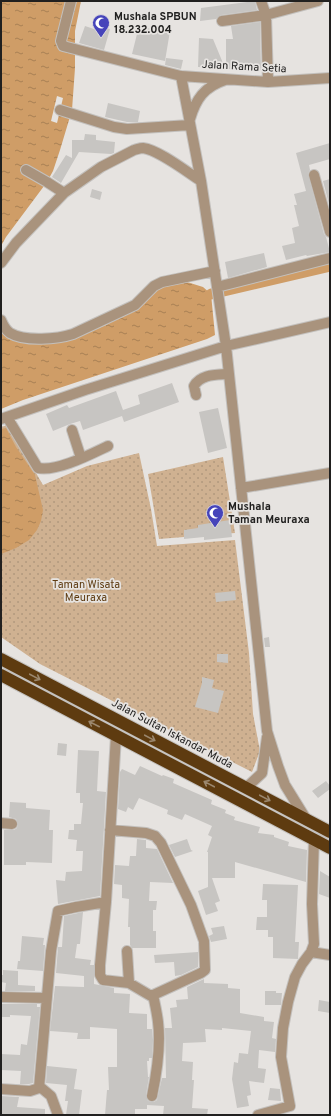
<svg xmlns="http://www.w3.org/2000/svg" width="331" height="1116" viewBox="0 0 331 1116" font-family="Overpass,sans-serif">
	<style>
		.park { fill: url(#park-dots) }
		.water { fill: url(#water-ripples) }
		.pier { fill: #e6e3e0 }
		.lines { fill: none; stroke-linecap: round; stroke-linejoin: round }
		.canal { stroke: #cf9d67; stroke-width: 11 }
		.building { fill: #c7c5c2 }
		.minor-casing { stroke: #c3c0bd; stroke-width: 12 }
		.highway-casing { stroke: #c3c0bd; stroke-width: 14 }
		.minor { stroke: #a9937d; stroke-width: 10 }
		.highway { stroke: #5e3b10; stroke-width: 12 }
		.oneway { stroke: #9b876e }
		.labels { text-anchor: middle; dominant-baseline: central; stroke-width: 3.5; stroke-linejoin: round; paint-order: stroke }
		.poi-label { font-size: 11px; font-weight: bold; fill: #21201f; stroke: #e6e3e0; text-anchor: start }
		.street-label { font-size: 11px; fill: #21201f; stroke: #e6e3e0 }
		.park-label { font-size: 11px; fill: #5e3b11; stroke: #e6e3e0 }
	</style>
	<defs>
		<pattern id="park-dots" width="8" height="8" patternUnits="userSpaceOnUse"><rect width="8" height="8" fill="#cfb191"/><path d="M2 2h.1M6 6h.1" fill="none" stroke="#b1987d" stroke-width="1.8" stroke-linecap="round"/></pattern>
		<pattern id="water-ripples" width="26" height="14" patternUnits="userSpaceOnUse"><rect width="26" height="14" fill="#cf9d67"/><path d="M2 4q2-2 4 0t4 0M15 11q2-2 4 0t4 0" fill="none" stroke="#a88054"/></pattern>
	</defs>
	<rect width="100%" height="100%" fill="#e6e3e0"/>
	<!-- park -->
	<path class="park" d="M8,425L43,485L87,466L139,453L151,509L157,546L235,540L249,653L253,714L260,751L252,772L40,664L1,637V427Z
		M223,457L235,533L159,539L148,474Z"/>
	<!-- water -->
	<path class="water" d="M1,1H81L75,31V68L72,110L60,150L53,171L47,182L6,237L1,246Z
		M187,282L203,287L211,294L215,335L207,339L23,400L1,409V330L66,339L84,334L106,325L130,311L157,288L168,285Z
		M6,428L16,447L35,475L43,510L41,521L37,530L29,540L16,548L1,554V429Z"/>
	<!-- pier -->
	<path class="pier" d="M57,96L63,98L57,123L51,121Z"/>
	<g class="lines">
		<!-- canal -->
		<path class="canal" d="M211,294L330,266"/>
	</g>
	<!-- building -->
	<path class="building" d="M255,1L257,10L221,15L216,19L200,21L201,8Z
		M260,22L261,70L226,69V39H233L231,26Z
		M85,26L97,30L99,26L110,29L104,50L79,43Z
		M139,26L160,31L161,30L170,31L165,61L132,54Z
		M199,38L213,39L225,68L198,67Z
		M166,58L183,60L181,69L165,65Z
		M108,103L140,111L138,122H127L105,117Z
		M85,134L96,135V140L115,142L114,153L111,154L79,152L61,183L52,177L66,155L72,158V140H84Z
		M330,143V159L309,165L310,170L308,174L324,234L326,237L330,252L307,256L306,255L286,260L282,246L295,243L292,228L299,226L294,205H297L294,194L306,191L296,153Z
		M330,179V208L323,181Z
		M92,189L102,192L100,200L90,197Z
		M264,253L267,267L228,278L225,262Z
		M172,383L179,402L124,422L122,416L83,430L80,421L70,424L53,431L46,414L67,405L69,408L116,391L123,410L140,404L138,395Z
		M218,408L227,448L208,453L199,412Z
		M230,520L232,537L204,540V537L184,539V530L198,528V525Z
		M235,591L236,600L216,602L215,593Z
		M269,637L270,647H265L264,638Z
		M217,654H228V663L217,662Z
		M202,677L214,680L212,688L224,691L218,713L195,707L202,683Z
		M58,743L67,744L66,756L57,755Z
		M78,750L99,751L97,791L106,792L100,896L58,904L56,880L65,881L66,872L82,871L83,851H76L77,840L68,839L69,830H74V824H81L83,803H80V793H76Z
		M140,766L162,776L163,775L174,779L173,783L212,800L211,804L226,810L225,813L235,817L234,820L260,827L258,833L274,835V837L289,842L288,846L307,850L306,882L235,862V878H212L220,901L215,903L218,911L206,915L198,891L208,887V852H207L212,837L208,835L212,826L185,814L182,820L167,814L168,810L139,798L133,810L128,807L126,812L118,809L120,772L122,769L135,775Z
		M326,781L330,786V789L318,798L312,791Z
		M10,802L26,803V808L50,810L49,830H53L52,863L26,862V865H4V830H14L17,828L18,824L16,819L9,817Z
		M137,839L146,840V848L157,849L173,883L150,882L149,901H157L156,910H153V931H156V948H132L130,945V927H128L129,899L122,898V885L114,884L115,865L129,866L130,856H136Z
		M187,839L191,850L193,851L175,857L169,845Z
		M320,871L330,877V898L319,894Z
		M263,884L298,885L295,942H299L298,959L273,958V937H268V930H256L257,917H267V900H262Z
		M83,912L80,944H77L75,958L91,960L90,965H94V984L114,988V993L130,994L129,1013L147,1014V1029H152L153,1040L152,1058H149V1061H147L148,1077H149L146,1095L148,1101L154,1102L157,1100L162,1078H166L165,1028H172L170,1008L177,1007L176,1000L188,999L187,987L204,979V983L228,984V988L240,989V1013L264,1017V1021L274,1022L272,1038L276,1039L275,1052L259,1050L258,1068L266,1069L264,1083L249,1081L251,1095L247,1096L249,1106L237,1108L232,1079L234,1062L238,1063L239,1053L248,1054L251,1031L222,1028V1030L205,1029L206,1042L183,1043L182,1061L193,1062L192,1080H194L192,1108L208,1109L207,1115H163L164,1106L147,1105V1109H135V1115H105L107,1090H109L108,1067H117V1029L90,1027V1039H77L78,1033L50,1031L55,986L84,987V976L56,973L58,947H62L64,916Z
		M224,926L227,939L211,942L209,936L213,934L211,928Z
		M22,936L44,938L43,945H45L43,971L17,969L18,961H20Z
		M198,952V967L181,975L175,976L174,962L155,963L154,955Z
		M3,970L18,971V985L35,986V991H5L6,983L1,982V975H3Z
		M265,991H276V993H282L281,1005H265Z
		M319,1000L330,1002V1013L318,1011Z
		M1,1004H37V1007H40L33,1083L29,1084H20L21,1071L1,1070V1054L20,1055L21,1044L27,1045L31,1016L10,1015V1017H1Z
		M47,1066L77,1069L74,1089L82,1090L79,1115H66L68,1101H65L67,1085L46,1083Z
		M270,1088L280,1089L281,1101L268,1100Z
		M1,1096L19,1097L17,1107L45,1109V1115H1Z"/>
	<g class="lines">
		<!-- minor casing -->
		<g class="minor-casing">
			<path id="minor" d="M71,1L61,41L63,46L181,76L268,82L330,78
				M222,21L266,15L261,1
				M181,76L201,181L226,346L267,731L278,766L285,785L306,819
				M268,82L266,15L318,1
				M60,110L114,127L127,129L190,125
				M190,119C196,99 204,87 225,80
				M26,170L47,182L64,193
				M314,175L330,232
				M1,263L16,243L64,193L101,167L134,150C138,149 140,148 143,148C159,150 187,172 201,181
				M217,287L330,258
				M1,320C3,325 6,330 10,333C25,342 58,339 73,334L135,305L154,286L162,282L215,271
				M196,395L194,386C201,374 216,375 228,374
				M7,417L38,468C57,472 91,454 108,446
				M1,419L85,390L226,346L330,322
				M72,430L81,458
				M241,488L330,473
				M246,788L262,773L267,737
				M1,823L12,824
				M106,902L100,965V975L103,980L129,983L151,996L201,973L205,970L204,941L191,905L161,843L155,836L146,833L110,830
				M127,951L129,983
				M311,952L330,955
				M1,997L46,998
				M39,1086L51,1096L58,1115
				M1,1089L30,1091L39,1088L51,951L58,911L76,907L106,902L116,736
				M152,1096C157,1072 161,1046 158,1022C157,1013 155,1004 153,995
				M258,1115L290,1106L281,1057L283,1028L288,1002L295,977L302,964L311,952L314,944L312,904L314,839"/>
		</g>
		<!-- highway casing -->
		<g class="highway-casing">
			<path id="highway" d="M1,659L330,832
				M1,675L330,848"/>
		</g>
		<!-- minor -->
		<use href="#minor" class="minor"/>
		<!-- highway -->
		<use href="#highway" class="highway"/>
	</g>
	<!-- one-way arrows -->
	<defs><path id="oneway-shaft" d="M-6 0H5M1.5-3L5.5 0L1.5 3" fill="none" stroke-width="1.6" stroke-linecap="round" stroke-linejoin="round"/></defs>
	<g class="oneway">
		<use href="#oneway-shaft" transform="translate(35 677) rotate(28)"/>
		<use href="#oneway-shaft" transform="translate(94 724) rotate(-153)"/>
		<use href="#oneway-shaft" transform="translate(150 738) rotate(28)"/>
		<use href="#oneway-shaft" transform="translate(209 784) rotate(-152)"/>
		<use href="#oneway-shaft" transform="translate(265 798) rotate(28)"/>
	</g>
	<!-- icons -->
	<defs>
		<g id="mosque-pin" transform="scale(0.9)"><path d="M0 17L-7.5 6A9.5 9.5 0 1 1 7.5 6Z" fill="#4644ba" stroke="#e6e3e0"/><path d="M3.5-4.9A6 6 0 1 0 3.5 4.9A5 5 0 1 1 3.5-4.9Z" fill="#fff"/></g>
	</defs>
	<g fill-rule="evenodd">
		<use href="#mosque-pin" x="101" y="23"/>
		<use href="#mosque-pin" x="215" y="513"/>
	</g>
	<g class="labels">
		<!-- poi labels -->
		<g class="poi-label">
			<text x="114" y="17">Mushala SPBUN<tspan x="114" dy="13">18.232.004</tspan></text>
			<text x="228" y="507">Mushala<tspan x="228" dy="13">Taman Meuraxa</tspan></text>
		</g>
		<!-- street labels -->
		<g class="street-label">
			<text transform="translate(244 67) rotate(3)">Jalan Rama Setia</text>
			<text transform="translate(172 734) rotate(28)">Jalan Sultan Iskandar Muda</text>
		</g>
		<!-- park labels -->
		<g class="park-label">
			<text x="86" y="585">Taman Wisata<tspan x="86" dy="13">Meuraxa</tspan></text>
		</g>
	</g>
	<!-- border -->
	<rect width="331" height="1116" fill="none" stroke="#21201f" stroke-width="4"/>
</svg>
